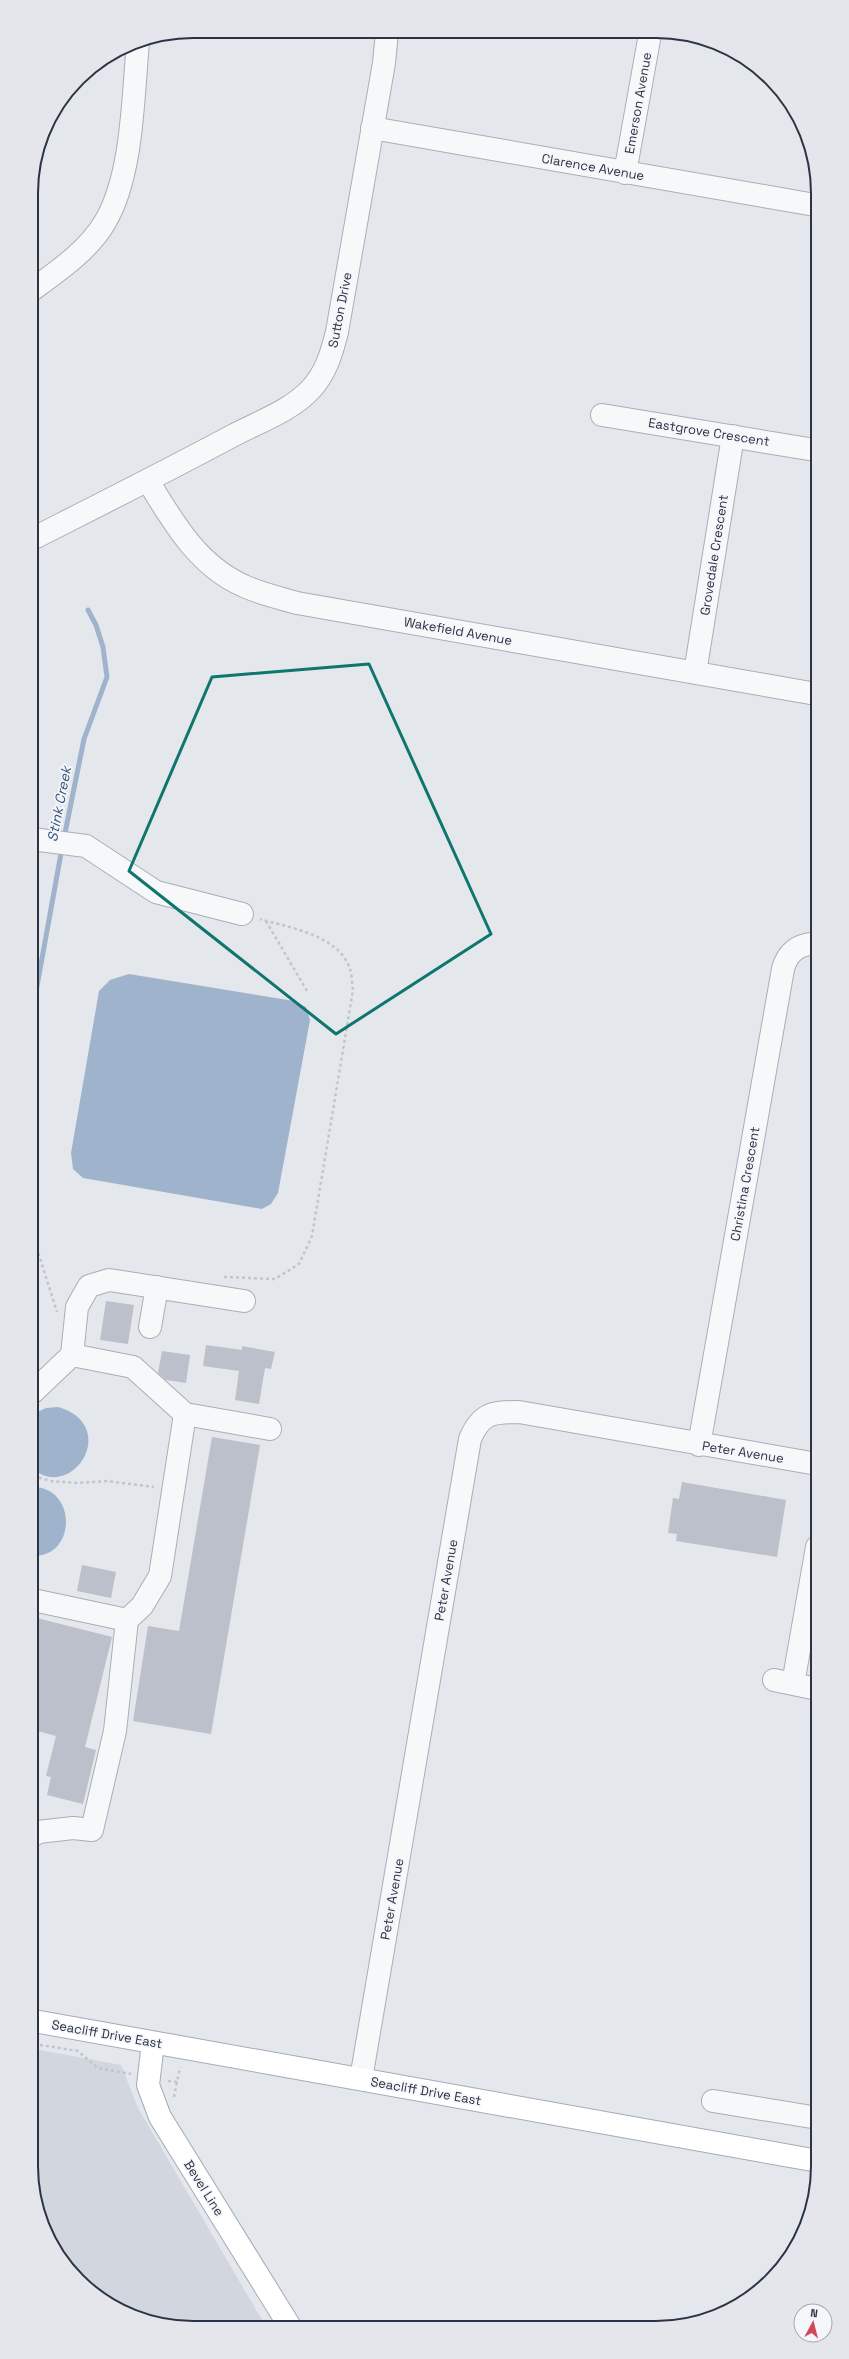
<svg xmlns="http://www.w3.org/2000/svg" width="849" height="2359" viewBox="0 0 849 2359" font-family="'Space Grotesk',sans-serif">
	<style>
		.built { fill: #d2d6de }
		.water { fill: #9fb4cc }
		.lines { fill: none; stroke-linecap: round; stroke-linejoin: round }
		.stream { stroke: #9fb4cc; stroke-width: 5 }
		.building { fill: #bbc0ca }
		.minor-casing { stroke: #a9aeb7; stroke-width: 24 }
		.major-casing { stroke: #a3abb8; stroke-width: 24 }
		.path { stroke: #c2c5cb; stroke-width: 2.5; stroke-dasharray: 3 3; stroke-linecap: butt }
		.minor { stroke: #f7f8fa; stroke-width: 22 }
		.major { stroke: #fff; stroke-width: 22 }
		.marked { fill: none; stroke: #0f766e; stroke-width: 3; stroke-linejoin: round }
		.labels { text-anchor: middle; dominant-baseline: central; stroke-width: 3.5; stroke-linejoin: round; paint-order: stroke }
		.street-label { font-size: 13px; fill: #2b3445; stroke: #f4f6f9 }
		.water-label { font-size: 14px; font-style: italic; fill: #34527a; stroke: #f4f6f9 }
		.rim { fill: none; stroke: #2b3445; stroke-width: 2 }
	</style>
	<rect width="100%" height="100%" fill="#e4e7ec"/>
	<!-- built -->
	<path class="built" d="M34,2049L121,2065L138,2108L265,2325H161L121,2311L78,2281L53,2247L34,2198Z"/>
	<!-- water -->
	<path class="water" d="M129,974L294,1001L306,1007L310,1020L278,1193L271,1204L262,1209L83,1178L73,1169L71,1153L99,991L110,980Z
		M58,1407C121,1425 73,1502 33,1469V1414L46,1408Z
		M33,1487C77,1487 77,1557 33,1556Z
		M34,1757C39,1772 39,1785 34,1800Z"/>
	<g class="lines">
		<!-- stream -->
		<path class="stream" d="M64,838L84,739L107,677L103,647L96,625L88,610
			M33,1008L62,848"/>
	</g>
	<!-- building -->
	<path class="building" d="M106,1301L134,1305L128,1344L100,1340Z
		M206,1345L242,1350V1346L275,1352L271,1369L265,1368L259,1404L235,1400L239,1371L203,1366Z
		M162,1351L190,1355L186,1383L166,1380L158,1373Z
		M212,1437L260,1445L211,1734L133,1721L148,1626L179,1631Z
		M682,1482L786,1500L777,1557L676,1541L677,1534L668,1533L673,1498L679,1499Z
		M82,1565L116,1572L111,1598L77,1591Z
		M33,1617L112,1637L85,1747L96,1750L83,1804L47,1795L51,1777L46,1776L56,1736L34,1730Z"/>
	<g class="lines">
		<!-- minor casing -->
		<g class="minor-casing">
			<path id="minor" d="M372,128L815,205
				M625,173L650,34
				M32,290C58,271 89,250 105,222C133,175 133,95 138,42
				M602,415L815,450
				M148,481C173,522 198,566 244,586C261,594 280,598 297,603L816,694
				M32,539C99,505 167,471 234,435C259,422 292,410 311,389C326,373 332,352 337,332L384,63L387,32
				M695,673L733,436
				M32,839L86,846L156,892L242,914
				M150,1327L157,1287
				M33,1392L72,1355
				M185,1414L270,1429
				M699,1445L783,969C787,953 799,943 816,944
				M33,1600L127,1620L115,1731L92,1830L73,1828L38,1832L34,1835
				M127,1620L142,1606L160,1576L185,1414L133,1367L72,1355L77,1307L89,1286L109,1280L244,1301
				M774,1680L817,1689
				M793,1684L817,1547
				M361,2079L470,1439C481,1413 492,1412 519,1412L817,1464
				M713,2101L818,2118"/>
		</g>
		<!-- major casing -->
		<g class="major-casing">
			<path id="major" d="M34,2021L818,2161
				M153,2043L148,2085L160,2117L289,2325"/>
		</g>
		<!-- path -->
		<path class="path" d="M266,921L307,991
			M33,1182L35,1172
			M33,1236L57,1312
			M224,1277L275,1279L299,1264L312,1236L353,990C352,984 352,975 350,969C339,935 290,928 260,919
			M33,1476L51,1481L77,1483L107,1481L154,1487
			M34,2044L78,2051L98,2068L131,2074
			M168,2081L177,2082
			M174,2097L180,2067"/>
		<!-- minor -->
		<use href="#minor" class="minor"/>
		<!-- major -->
		<use href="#major" class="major"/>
	</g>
	<!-- marked area -->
	<path class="marked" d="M369,664L491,934L336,1034L129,871L212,677Z"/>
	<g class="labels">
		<!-- street labels -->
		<g class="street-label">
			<text transform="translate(638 103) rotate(-80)">Emerson Avenue</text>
			<text transform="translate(593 167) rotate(10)">Clarence Avenue</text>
			<text transform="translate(340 310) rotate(-79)">Sutton Drive</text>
			<text transform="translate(709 432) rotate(9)">Eastgrove Crescent</text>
			<text transform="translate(714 555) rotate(-81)">Grovedale Crescent</text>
			<text transform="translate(458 631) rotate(10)">Wakefield Avenue</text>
			<text transform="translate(745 1184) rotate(-80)">Christina Crescent</text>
			<text transform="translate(743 1452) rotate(9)">Peter Avenue</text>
			<text transform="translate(446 1580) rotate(-80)">Peter Avenue</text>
			<text transform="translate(392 1899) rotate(-80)">Peter Avenue</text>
			<text transform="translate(107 2034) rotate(10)">Seacliff Drive East</text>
			<text transform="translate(426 2091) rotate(10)">Seacliff Drive East</text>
			<text transform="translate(204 2188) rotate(58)">Bevel Line</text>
		</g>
		<!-- water labels -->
		<g class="water-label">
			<text transform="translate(59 804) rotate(-79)">Stink Creek</text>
		</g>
	</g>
	<!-- crop -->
	<path d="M0 0H849V2359H0ZM193 38H656A155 155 0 0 1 811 193V2166A155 155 0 0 1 656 2321H193A155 155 0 0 1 38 2166V193A155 155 0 0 1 193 38Z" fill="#e4e6eb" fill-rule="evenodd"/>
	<path class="rim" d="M193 38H656A155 155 0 0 1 811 193V2166A155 155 0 0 1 656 2321H193A155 155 0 0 1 38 2166V193A155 155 0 0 1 193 38Z"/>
	<!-- north arrow -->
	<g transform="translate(813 2323) rotate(7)"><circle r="19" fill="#f4f6f9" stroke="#a4a8b1"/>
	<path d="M0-3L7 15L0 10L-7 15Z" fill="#d1495b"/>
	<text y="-6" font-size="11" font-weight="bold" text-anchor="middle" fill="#2b3445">N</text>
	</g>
</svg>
